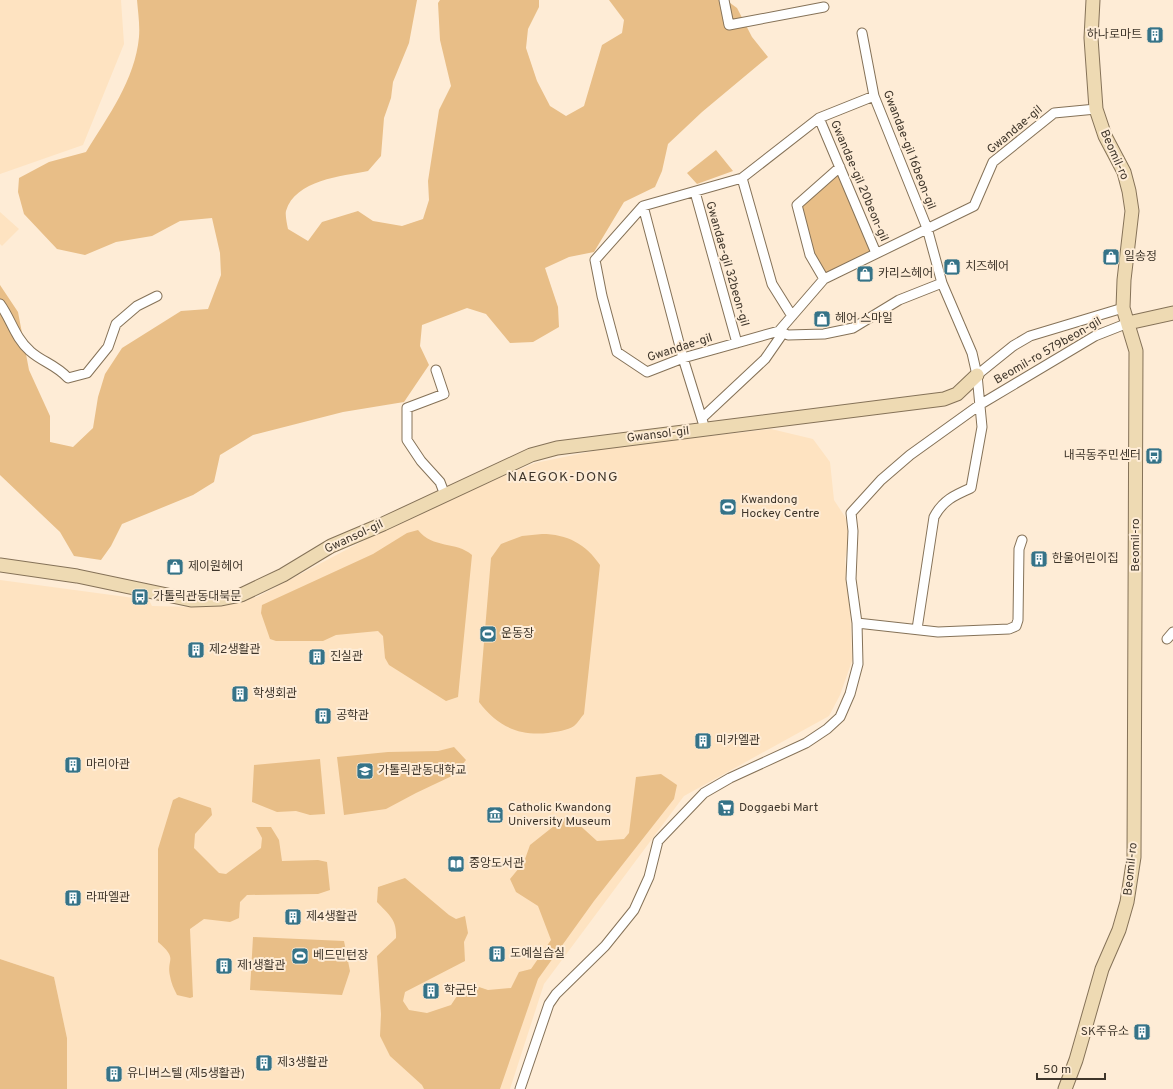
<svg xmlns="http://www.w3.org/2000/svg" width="1173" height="1089" viewBox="0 0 1173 1089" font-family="Overpass,'Noto Sans KR',sans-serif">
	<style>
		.built { fill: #fee3c1 }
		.green { fill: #e8be87 }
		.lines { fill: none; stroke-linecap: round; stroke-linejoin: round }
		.street-casing { stroke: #857258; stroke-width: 11 }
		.secondary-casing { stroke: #857258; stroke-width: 15 }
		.street { stroke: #fff; stroke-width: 9 }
		.secondary { stroke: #eedab3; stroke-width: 13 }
		.labels { text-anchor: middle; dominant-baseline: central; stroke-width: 4; stroke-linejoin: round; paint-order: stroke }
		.poi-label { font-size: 12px; fill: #3f362b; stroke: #feecd6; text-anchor: start }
		.street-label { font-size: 12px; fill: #3f362b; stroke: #feecd6 }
		.quarter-label { font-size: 14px; letter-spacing: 1px; fill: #3f362b; stroke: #feecd6 }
	</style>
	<rect width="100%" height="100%" fill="#feecd6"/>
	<!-- built -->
	<path class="built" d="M0,0H121L124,44L83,145L0,174Z
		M0,212L19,229L2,246L0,244Z
		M771,429L813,439L830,462L834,500L847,520L851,535L845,559L850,608L852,661L840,695L829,716L684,796L544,984L510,1089H67V1038L54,977L0,959V580L149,600L152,606L198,607L257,597L412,515L535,463L613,447Z"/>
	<!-- green -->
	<path class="green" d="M137,0H417L409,43L393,82L391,98L384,118L381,156L368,171C342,176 295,180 286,211C285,215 287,224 288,229L308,241L322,222L358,211L373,221L402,226L423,219L429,200L428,181L439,110L451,86L440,40L438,3L440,0H539V7L528,29L526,48L537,81L550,106L566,116L584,106L602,45L622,33L624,20L609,0H726L737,8L752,37L768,57L702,112L668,144L662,171L655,187L624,202L594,252L569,257L545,268L558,307L559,327L533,342L510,343L486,314L467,308L422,325L420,346L429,365L404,402L343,412L253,435L220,455L214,482L193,495L122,524L111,546L101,560L74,556L60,532L0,475V285L18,312L29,370L50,416V442L73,447L93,428L98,397L105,374L122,348L181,311L208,309L221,275L220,253L212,218L180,221L152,236L116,242L85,255L57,249L24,214L18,192L19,178L49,162L86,152C108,116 135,80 139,37C140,25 138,12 137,0Z
		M716,150L733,171L697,184L687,173Z
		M840,167L876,253L824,279L810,255L797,205Z
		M418,530C433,549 456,541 472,555L458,697L446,701L389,665L385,658L383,636L378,631L336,635L323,641H276L270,639L261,613L262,605L373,554L407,533Z
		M542,534C567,534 586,544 600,565L584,714C581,717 578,723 574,726C568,730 556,732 548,733C518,736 497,726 479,702L491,558L501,544L522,536Z
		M454,747L466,760L454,775L416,793L386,809L344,815L337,757L388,752L438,751Z
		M320,759L325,814L310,815L296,811L277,812L252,802L254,765Z
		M661,774L677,785L674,799L594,901L538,979L500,1089H424L422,1085L390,1056L380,1036L381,1014L377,956L396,938C397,919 389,915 377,902L378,887L405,878L449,915L456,919L465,916L468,933L464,942L465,961L405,992L403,1001L409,1010L427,1013L451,1005L463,987L470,984L488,990L511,988L519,972L531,969L551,940L538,906L516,892L510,879L524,862L530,845L564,818L574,820L597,841L624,839L629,833L636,777Z
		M179,797L211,808L212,815L195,834L194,848L219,873L226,874L261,848L262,838L256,827H271L279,840L282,861L318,860L327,862L330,890L318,894L247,895L240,902L239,918L230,922L204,919L190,929L193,997L190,998L177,995C174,989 171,983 170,976C166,958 179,960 158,942V849L173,800Z
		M253,937L344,941L350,971L342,995L250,990Z
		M0,959L54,977L67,1038V1089H0Z"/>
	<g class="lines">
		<!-- street casing -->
		<g class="street-casing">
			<path id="street" d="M724,0L729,25L824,7
				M862,33L874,96L927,228L942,283L972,353L977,375L982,427L971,488C955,495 943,500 934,517L917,629
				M874,96L819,118L742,178L643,206L595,260L602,296L617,352L647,372L683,358L779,331L824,279L974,206L993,162L1054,113L1096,109
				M819,118L876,253
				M742,178L772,284L792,316
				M695,192L737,343
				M643,206L683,358L705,429
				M824,279L810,255L797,205L840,167
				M0,304C11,319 15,338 30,351C42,362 55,364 68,378L87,373L108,347L116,324L137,306L157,296
				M779,331L788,335L824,334L853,328L899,300L942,283
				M436,370L444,394L407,408V440L421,461L440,482L445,495
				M977,375L1013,346L1030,336L1123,308
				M702,418L765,359L783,333
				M857,623L938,632L1009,629L1016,626L1018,620L1019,549L1022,540
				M1167,639L1173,632
				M520,1089L549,1004L556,994L605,946L634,910L649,877L658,841L704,793L730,778L806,743L827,729L840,717L850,694L858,664L857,623L851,579L853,531L851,513L881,480L910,455L981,404L1095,336L1128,323"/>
		</g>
		<!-- secondary casing -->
		<g class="secondary-casing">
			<path id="secondary" d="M1128,323L1173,313
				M0,565L77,576L191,600L221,599L241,595L283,575L331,546L383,524L531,455L557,448L944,399L957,394L977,375
				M1065,1089L1076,1060L1102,969L1119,930L1127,902L1134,857L1136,351L1123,308L1124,280L1132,211L1129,191L1124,172L1105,136L1096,109L1091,38L1093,0"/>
		</g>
		<!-- street -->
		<use href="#street" class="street"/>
		<!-- secondary -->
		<use href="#secondary" class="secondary"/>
	</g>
	<!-- icons -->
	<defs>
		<g id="building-square" transform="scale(0.9)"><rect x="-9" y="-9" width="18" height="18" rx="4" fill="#357388" stroke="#feecd6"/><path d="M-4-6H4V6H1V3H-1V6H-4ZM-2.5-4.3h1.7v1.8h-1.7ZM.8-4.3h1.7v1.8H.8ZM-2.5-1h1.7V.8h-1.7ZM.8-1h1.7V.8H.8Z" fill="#fff"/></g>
		<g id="shop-square" transform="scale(0.9)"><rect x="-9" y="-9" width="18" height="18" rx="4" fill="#357388" stroke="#feecd6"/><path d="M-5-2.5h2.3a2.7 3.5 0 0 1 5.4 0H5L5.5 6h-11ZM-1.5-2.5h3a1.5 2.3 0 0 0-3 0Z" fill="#fff"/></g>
		<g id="bus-square" transform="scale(0.9)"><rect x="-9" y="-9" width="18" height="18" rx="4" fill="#357388" stroke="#feecd6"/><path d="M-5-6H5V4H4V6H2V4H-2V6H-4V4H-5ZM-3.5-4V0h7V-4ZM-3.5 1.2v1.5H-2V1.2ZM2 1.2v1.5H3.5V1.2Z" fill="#fff"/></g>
		<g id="stadium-square" transform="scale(0.9)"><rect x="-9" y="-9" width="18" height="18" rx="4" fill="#357388" stroke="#feecd6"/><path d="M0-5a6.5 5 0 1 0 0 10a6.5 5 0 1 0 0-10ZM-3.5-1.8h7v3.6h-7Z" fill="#fff"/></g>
		<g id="university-square" transform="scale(0.9)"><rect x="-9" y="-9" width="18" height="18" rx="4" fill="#357388" stroke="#feecd6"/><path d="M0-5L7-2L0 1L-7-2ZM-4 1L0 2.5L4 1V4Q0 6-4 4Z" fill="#fff"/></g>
		<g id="supermarket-square" transform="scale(0.9)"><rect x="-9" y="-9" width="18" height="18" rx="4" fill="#357388" stroke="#feecd6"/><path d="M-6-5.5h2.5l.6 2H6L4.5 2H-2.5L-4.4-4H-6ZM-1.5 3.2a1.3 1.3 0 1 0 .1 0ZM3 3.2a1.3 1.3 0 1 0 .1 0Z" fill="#fff"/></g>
		<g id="museum-square" transform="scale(0.9)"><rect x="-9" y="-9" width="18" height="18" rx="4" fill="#357388" stroke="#feecd6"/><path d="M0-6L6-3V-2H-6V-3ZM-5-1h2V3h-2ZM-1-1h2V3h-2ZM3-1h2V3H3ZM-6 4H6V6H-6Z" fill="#fff"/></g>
		<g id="library-square" transform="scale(0.9)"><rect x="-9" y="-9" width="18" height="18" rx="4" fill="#357388" stroke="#feecd6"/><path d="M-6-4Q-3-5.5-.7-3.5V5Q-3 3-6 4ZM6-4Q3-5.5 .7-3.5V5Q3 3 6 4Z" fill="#fff"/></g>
	</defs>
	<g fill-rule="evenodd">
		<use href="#building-square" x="1155" y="35"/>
		<use href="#shop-square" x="1111" y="257"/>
		<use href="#shop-square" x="952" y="267"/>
		<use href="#shop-square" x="865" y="274"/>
		<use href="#shop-square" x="822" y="319"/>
		<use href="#bus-square" x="1154" y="456"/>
		<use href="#stadium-square" x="728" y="507"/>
		<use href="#building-square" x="1039" y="559"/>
		<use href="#shop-square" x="175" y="567"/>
		<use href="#bus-square" x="140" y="597"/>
		<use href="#stadium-square" x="488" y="634"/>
		<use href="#building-square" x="196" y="650"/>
		<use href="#building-square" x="317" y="657"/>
		<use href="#building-square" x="240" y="694"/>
		<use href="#building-square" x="323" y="716"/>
		<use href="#building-square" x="703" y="741"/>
		<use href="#building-square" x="73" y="765"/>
		<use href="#university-square" x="365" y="771"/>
		<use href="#supermarket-square" x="726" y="808"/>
		<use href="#museum-square" x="495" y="815"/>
		<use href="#library-square" x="456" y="864"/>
		<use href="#building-square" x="73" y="898"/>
		<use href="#building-square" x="293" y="917"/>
		<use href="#building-square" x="497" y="954"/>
		<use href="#stadium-square" x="300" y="956"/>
		<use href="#building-square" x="224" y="966"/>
		<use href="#building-square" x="431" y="991"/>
		<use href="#building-square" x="1142" y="1032"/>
		<use href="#building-square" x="264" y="1063"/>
		<use href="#building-square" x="114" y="1074"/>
	</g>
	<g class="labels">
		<!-- poi labels -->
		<g class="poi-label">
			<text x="1142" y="35" text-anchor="end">하나로마트</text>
			<text x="1124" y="257">일송정</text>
			<text x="965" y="267">치즈헤어</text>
			<text x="878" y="274">카리스헤어</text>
			<text x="835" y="319">헤어 스마일</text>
			<text x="1141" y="456" text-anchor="end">내곡동주민센터</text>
			<text x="741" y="500">Kwandong<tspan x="741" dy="14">Hockey Centre</tspan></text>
			<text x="1052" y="559">한울어린이집</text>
			<text x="188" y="567">제이원헤어</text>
			<text x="153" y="597">가톨릭관동대북문</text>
			<text x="501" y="634">운동장</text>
			<text x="209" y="650">제2생활관</text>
			<text x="330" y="657">진실관</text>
			<text x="253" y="694">학생회관</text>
			<text x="336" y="716">공학관</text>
			<text x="716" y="741">미카엘관</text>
			<text x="86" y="765">마리아관</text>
			<text x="378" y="771">가톨릭관동대학교</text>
			<text x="508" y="808">Catholic Kwandong<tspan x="508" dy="14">University Museum</tspan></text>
			<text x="739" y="808">Doggaebi Mart</text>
			<text x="469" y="864">중앙도서관</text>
			<text x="86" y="898">라파엘관</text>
			<text x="306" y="917">제4생활관</text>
			<text x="510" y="954">도예실습실</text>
			<text x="313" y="956">베드민턴장</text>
			<text x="237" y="966">제1생활관</text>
			<text x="444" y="991">학군단</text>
			<text x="1129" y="1032" text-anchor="end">SK주유소</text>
			<text x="277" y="1063">제3생활관</text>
			<text x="127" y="1074">유니버스텔 (제5생활관)</text>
		</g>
		<!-- street labels -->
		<g class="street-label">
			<text transform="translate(1015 130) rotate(-40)">Gwandae-gil</text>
			<text transform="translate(909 150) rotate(69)">Gwandae-gil 16beon-gil</text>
			<text transform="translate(1114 155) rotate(66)">Beomil-ro</text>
			<text transform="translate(859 181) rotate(67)">Gwandae-gil 20beon-gil</text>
			<text transform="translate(727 264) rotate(74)">Gwandae-gil 32beon-gil</text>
			<text transform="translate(680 348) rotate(-18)">Gwandae-gil</text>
			<text transform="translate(1048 351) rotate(-30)">Beomil-ro 579beon-gil</text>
			<text transform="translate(658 435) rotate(-7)">Gwansol-gil</text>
			<text transform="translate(354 537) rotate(-25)">Gwansol-gil</text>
			<text transform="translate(1136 545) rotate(-90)">Beomil-ro</text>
			<text transform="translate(1131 869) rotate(-84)">Beomil-ro</text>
		</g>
		<!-- quarter labels -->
		<g class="quarter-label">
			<text x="563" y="477">NAEGOK-DONG</text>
		</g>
	</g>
	<!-- scale -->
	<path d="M1037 1073v6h68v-6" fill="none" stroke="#3f362b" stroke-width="2"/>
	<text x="1043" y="1073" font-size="12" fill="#3f362b" stroke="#feecd6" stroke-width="3" paint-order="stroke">50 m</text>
</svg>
